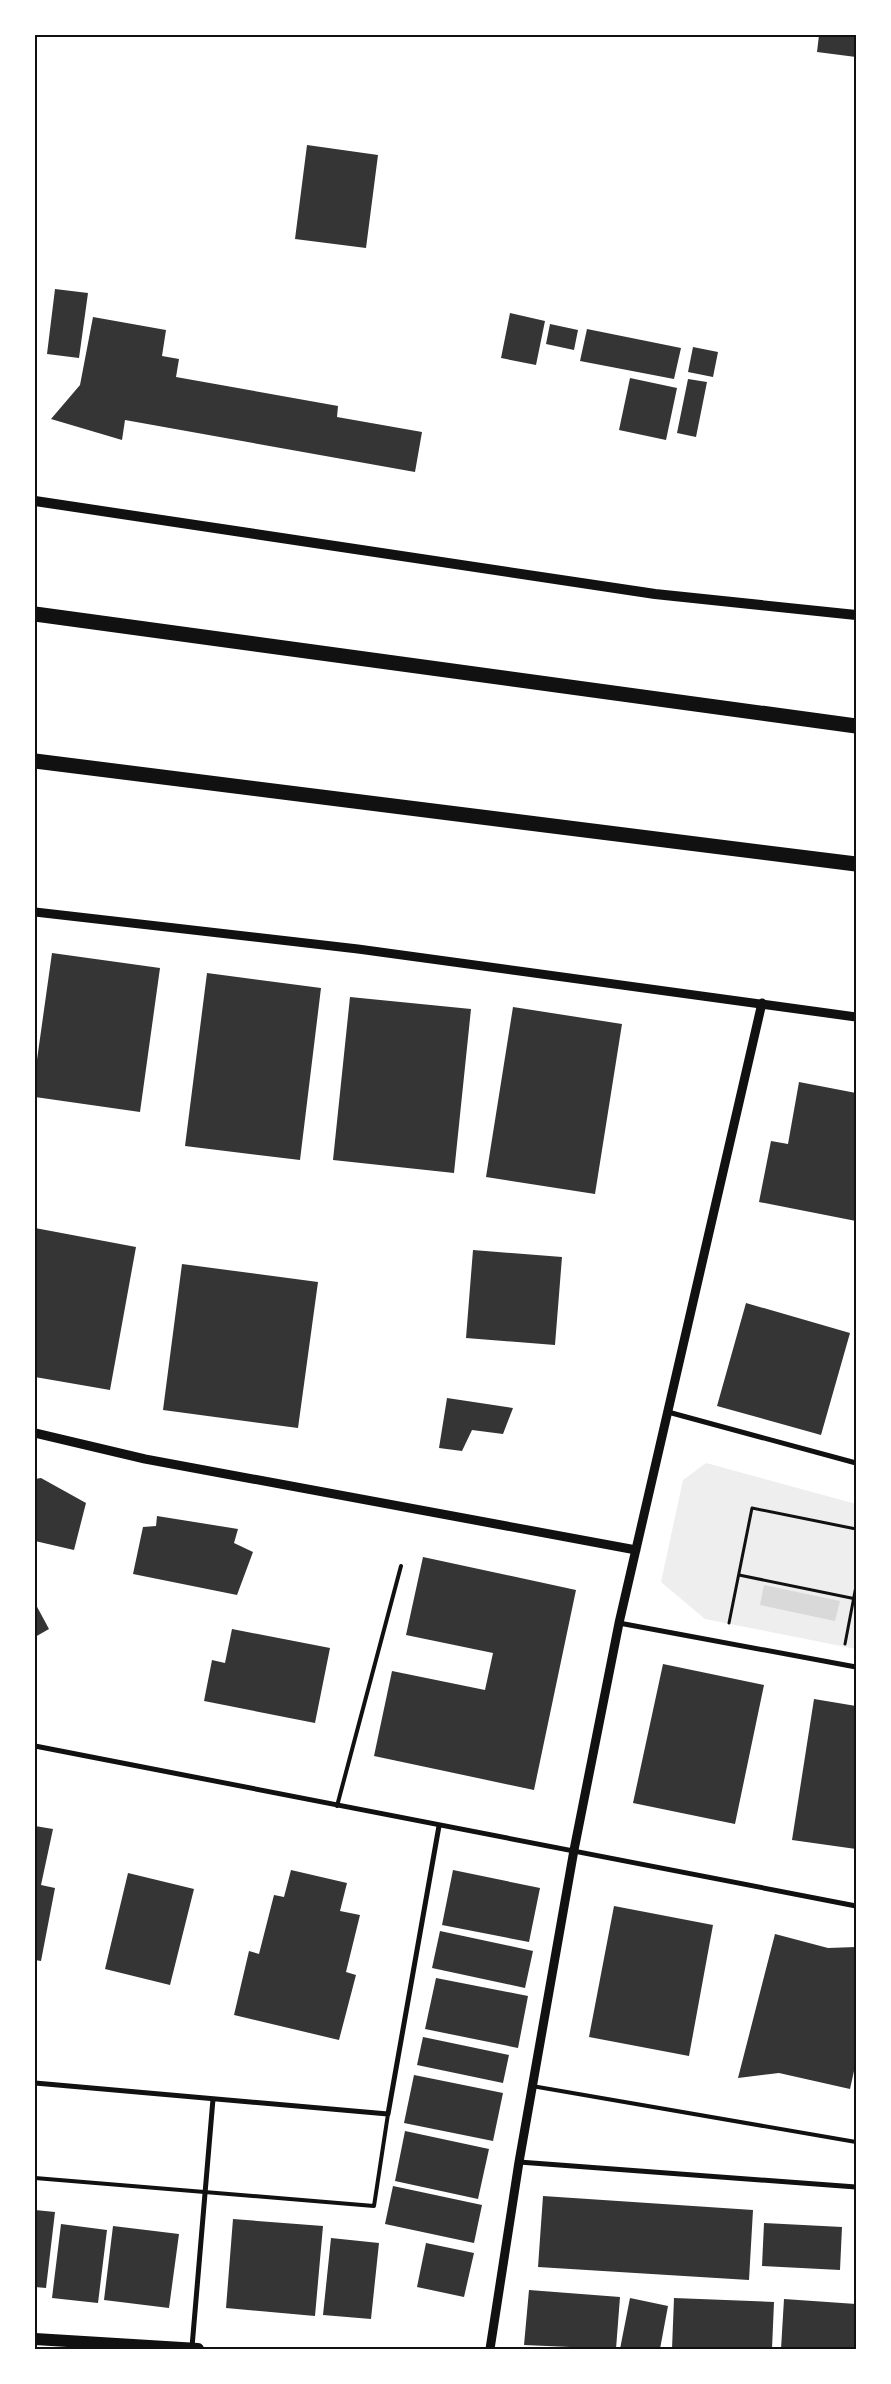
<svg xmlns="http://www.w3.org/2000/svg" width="891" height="2384" viewBox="0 0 891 2384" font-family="'Public Sans',sans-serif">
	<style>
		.green { fill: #eee }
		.water { fill: #d9d9d9 }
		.building { fill: #353535 }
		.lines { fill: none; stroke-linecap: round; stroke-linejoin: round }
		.path { stroke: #111; stroke-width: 3 }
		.service { stroke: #111; stroke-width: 4 }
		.minor { stroke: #111; stroke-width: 5 }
		.tertiary { stroke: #111; stroke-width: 9 }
		.secondary { stroke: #111; stroke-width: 10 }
		.primary { stroke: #111; stroke-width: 12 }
		.motorway { stroke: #111; stroke-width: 15 }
		.neatline { fill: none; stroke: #111; stroke-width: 2 }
	</style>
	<rect width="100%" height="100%" fill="#fff"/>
	<!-- green -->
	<path class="green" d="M706,1463L856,1504V1649L705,1619L661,1582L683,1480Z"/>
	<!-- water -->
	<path class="water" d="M764,1585L840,1601L835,1621L760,1605Z"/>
	<!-- building -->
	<path class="building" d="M819,35H856V57L817,52Z
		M307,145L378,155L366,248L295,239Z
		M55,289L88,293L79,358L47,354Z
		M510,313L545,321L536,365L501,358Z
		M93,317L166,330L162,356L179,359L176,377L338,406L337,417L422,432L415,472L125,420L122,440L51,419L80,385Z
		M550,324L578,330L574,350L546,344Z
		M587,329L681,348L674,379L580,361Z
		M693,347L718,352L713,377L688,372Z
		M630,378L677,388L666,440L619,430Z
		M688,379L707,382L696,437L677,433Z
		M52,953L160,968L140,1112L35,1097V1074Z
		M207,973L321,988L300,1160L185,1146Z
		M350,997L471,1009L454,1173L333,1160Z
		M513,1007L622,1024L595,1194L486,1177Z
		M799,1082L856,1093V1221L759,1202L771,1141L788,1144Z
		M35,1228L136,1247L110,1390L35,1377Z
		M473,1250L562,1257L555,1345L466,1338Z
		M182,1264L318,1282L298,1428L163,1410Z
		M746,1303L850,1333L821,1435L717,1406Z
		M447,1398L513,1408L503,1434L472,1430L462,1451L439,1448Z
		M41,1478L86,1503L74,1550L35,1541V1479Z
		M157,1516L238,1529L234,1543L253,1552L237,1595L133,1574L143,1527L156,1526Z
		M423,1557L576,1590L534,1790L374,1756L392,1671L485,1690L493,1653L406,1635Z
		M35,1603L49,1629L35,1637Z
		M232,1629L330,1648L315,1723L204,1701L212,1660L225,1663Z
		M663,1664L764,1685L735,1824L633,1803Z
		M814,1699L856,1706V1849L792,1840Z
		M35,1826L53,1829L41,1885L55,1888L41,1961L35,1960Z
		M291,1870L347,1883L340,1911L360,1915L346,1972L356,1975L339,2040L234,2015L249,1951L259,1954L274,1895L284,1897Z
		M453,1870L540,1888L529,1942L442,1925Z
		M128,1873L194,1889L170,1985L105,1969Z
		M614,1906L713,1925L689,2056L589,2037Z
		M440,1931L533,1951L525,1988L432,1968Z
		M775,1934L828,1948L856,1947V2062L850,2089L779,2073L738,2078Z
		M436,1978L528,1996L518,2048L425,2029Z
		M423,2037L509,2055L503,2083L417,2065Z
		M414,2075L503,2093L493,2141L404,2123Z
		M405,2131L489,2149L478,2199L395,2181Z
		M393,2186L482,2205L474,2243L385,2224Z
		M543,2196L753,2210L749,2280L538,2267Z
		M35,2210L55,2212L46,2288L35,2287Z
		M233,2219L323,2226L315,2316L226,2308Z
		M764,2223L842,2227L840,2270L762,2266Z
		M61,2224L107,2230L98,2303L52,2298Z
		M113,2226L179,2234L169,2308L104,2300Z
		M331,2238L379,2243L371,2319L323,2315Z
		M426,2243L474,2253L464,2297L417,2287Z
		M529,2290L620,2297L616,2349L524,2345Z
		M630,2298L668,2306L660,2349H620Z
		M674,2298L774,2302L772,2349H672Z
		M784,2299L856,2304V2349H781Z"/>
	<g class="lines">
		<!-- path -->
		<path class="path" d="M739,1575L856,1599
			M729,1623L752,1508L856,1529
			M845,1644L856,1586"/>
		<!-- service -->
		<path class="service" d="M337,1806L401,1566
			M532,2086L856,2142
			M35,2178L374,2206L388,2114"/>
		<!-- minor -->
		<path class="minor" d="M668,1412L856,1463
			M619,1623L856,1667
			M35,1746L856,1906
			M35,2083L388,2114L439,1826
			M519,2162L856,2187
			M192,2347L213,2099"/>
		<!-- tertiary -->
		<path class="tertiary" d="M35,912L358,949L856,1017
			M35,1433L145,1459L636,1550
			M490,2349L519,2162L574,1850L619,1623L762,1003"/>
		<!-- secondary -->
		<path class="secondary" d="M35,501L655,594L856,615"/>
		<!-- primary -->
		<path class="primary" d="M35,2339L198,2349"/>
		<!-- motorway -->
		<path class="motorway" d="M35,614L856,726
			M35,761L856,864"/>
	</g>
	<!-- border -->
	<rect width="891" height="2384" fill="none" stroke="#ffffff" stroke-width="72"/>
	<rect x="36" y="36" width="819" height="2312" class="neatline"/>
</svg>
